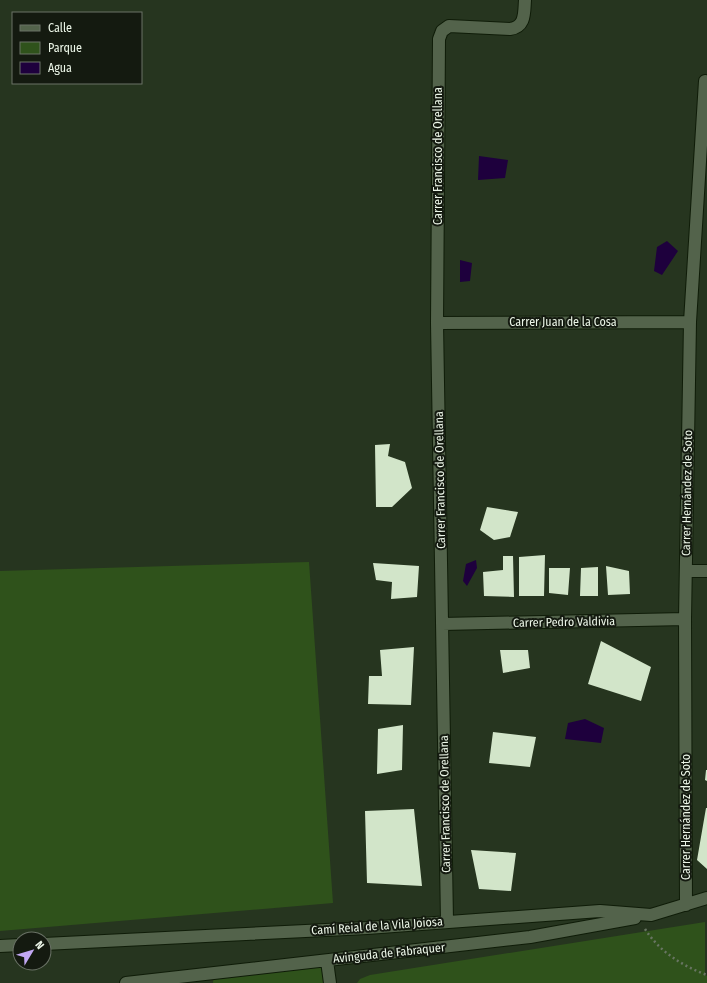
<svg xmlns="http://www.w3.org/2000/svg" width="707" height="983" viewBox="0 0 707 983" font-family="'Fira Sans Condensed',sans-serif">
	<style>
		.green { fill: #2f521b }
		.water { fill: #1e003d }
		.building { fill: #d2e5c9 }
		.lines { fill: none; stroke-linecap: round; stroke-linejoin: round }
		.minor-casing { stroke: #0f1c08; stroke-width: 14 }
		.path { stroke: #687562; stroke-width: 2.5; stroke-dasharray: 2 3; stroke-linecap: butt }
		.minor { stroke: #53634b; stroke-width: 12 }
		.labels { text-anchor: middle; dominant-baseline: central; stroke-width: 4; stroke-linejoin: round; paint-order: stroke }
		.street-label { font-size: 12px; fill: #ecf6e8; stroke: #141a10 }
	</style>
	<rect width="100%" height="100%" fill="#26351f"/>
	<!-- green -->
	<path class="green" d="M309,562L333,903L0,931V571Z
		M705,922V975L707,976V983H357L360,979L370,975Z
		M327,961L330,983H213L214,973Z"/>
	<!-- water -->
	<path class="water" d="M479,156L508,160L505,178L478,180Z
		M667,241L678,251L662,275L654,271L657,247Z
		M460,260L472,263L470,281L460,282Z
		M476,560L477,568L467,586L463,581L466,564Z
		M585,719L604,728L601,743L565,739L568,723Z"/>
	<!-- building -->
	<path class="building" d="M390,444L388,456L405,462L412,488L392,507H376L375,445Z
		M487,507L518,512L510,537L494,540L480,530Z
		M545,555L544,596H519V557Z
		M503,556H513L514,597L484,596L483,572L503,570Z
		M373,563L419,566L417,597L391,599L392,582L376,580Z
		M606,566L629,571L630,594L608,595Z
		M598,567V596H580L581,568Z
		M549,568H570L568,595L549,593Z
		M601,641L651,667L641,701L588,684Z
		M414,647L411,705L368,704L369,676H382L380,650Z
		M500,650H528L530,668L503,673Z
		M403,725L402,770L377,774L378,729Z
		M493,732L536,737L530,767L489,763Z
		M706,770H707V781L705,780Z
		M706,808H707V869L697,860Z
		M414,809L422,886L367,883L365,811Z
		M471,850L516,853L511,891L479,889Z"/>
	<g class="lines">
		<!-- minor casing -->
		<g class="minor-casing">
			<path id="minor" d="M437,323L690,322
				M686,571H707
				M442,624L685,619
				M686,905L685,619L690,322L705,81
				M447,921L437,323L439,39L442,31L449,26L510,29C526,27 524,12 525,0
				M44,944L367,928L600,911L651,915L707,898
				M0,946L20,945
				M327,961L330,983
				M126,983L530,937L635,918"/>
		</g>
		<!-- path -->
		<path class="path" d="M645,929C659,951 682,966 707,975"/>
		<!-- minor -->
		<use href="#minor" class="minor"/>
	</g>
	<g class="labels">
		<!-- street labels -->
		<g class="street-label">
			<text transform="translate(438 156) rotate(-90)">Carrer Francisco de Orellana</text>
			<text x="563" y="322">Carrer Juan de la Cosa</text>
			<text transform="translate(440 480) rotate(-91)">Carrer Francisco de Orellana</text>
			<text transform="translate(687 493) rotate(-89)">Carrer Hernández de Soto</text>
			<text transform="translate(564 622) rotate(-1)">Carrer Pedro Valdivia</text>
			<text transform="translate(445 804) rotate(-91)">Carrer Francisco de Orellana</text>
			<text transform="translate(686 817) rotate(-90)">Carrer Hernández de Soto</text>
			<text transform="translate(377 926) rotate(-4)">Camí Reial de la Vila Joiosa</text>
			<text transform="translate(389 953) rotate(-6)">Avinguda de Fabraquer</text>
		</g>
	</g>
	<!-- legend -->
	<rect x="12" y="12" width="130" height="72" fill="#141a10" stroke="#6a7266"/>
	<rect x="20" y="25" width="20" height="6" fill="#53634b" stroke="#6a7266"/>
	<text x="48" y="32" font-size="12" fill="#ecf6e8">Calle</text>
	<rect x="20" y="42" width="20" height="12" fill="#2f521b" stroke="#6a7266"/>
	<text x="48" y="52" font-size="12" fill="#ecf6e8">Parque</text>
	<rect x="20" y="62" width="20" height="12" fill="#1e003d" stroke="#6a7266"/>
	<text x="48" y="72" font-size="12" fill="#ecf6e8">Agua</text>
	<!-- north arrow -->
	<g transform="translate(32 951) rotate(52)"><circle r="19" fill="#141a10" stroke="#6a7266"/>
	<path d="M0-3L7 15L0 10L-7 15Z" fill="#c2a8f3"/>
	<text y="-6" font-size="11" font-weight="bold" text-anchor="middle" fill="#ecf6e8">N</text>
	</g>
</svg>
